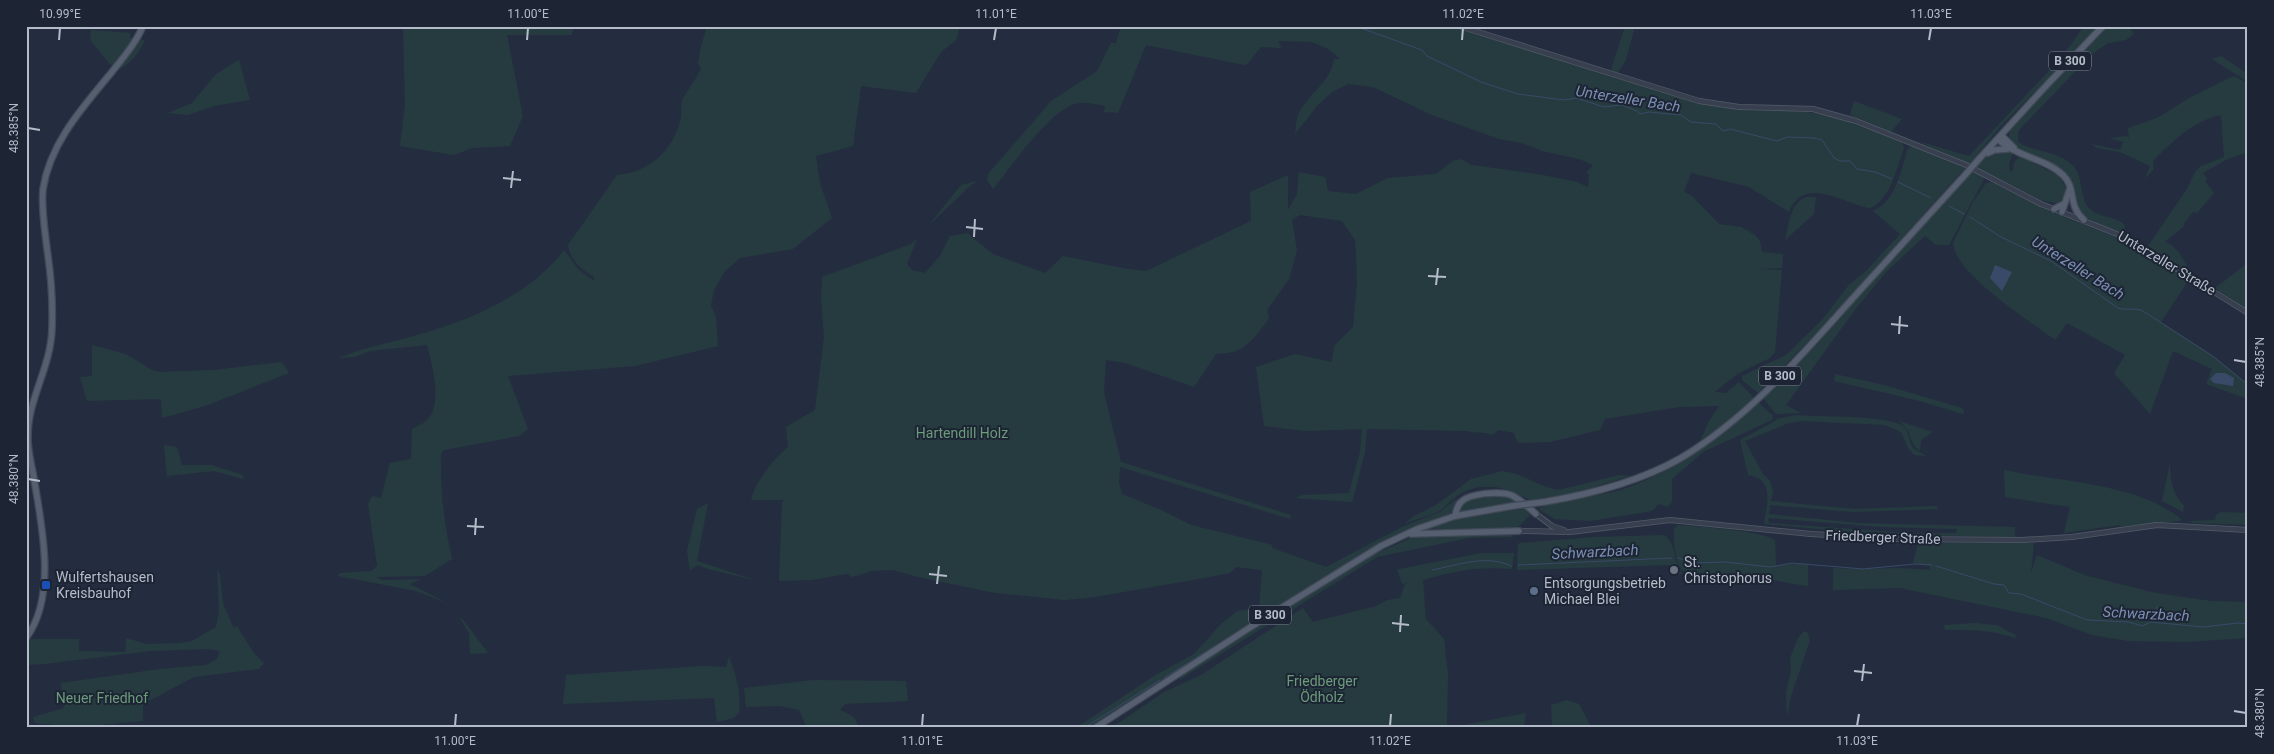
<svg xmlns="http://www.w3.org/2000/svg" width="2274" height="754" viewBox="0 0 2274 754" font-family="Roboto,sans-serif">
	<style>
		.green { fill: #263b40; fill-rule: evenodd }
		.water { fill: #394968 }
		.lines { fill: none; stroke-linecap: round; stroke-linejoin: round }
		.stream { stroke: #394968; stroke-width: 1 }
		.minor-casing { stroke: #535b69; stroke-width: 6 }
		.major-casing { stroke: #414958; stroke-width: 8 }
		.minor { stroke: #38404f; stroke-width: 4.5 }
		.major { stroke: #565f6f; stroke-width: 5.5 }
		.major-bridge-casing { stroke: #414958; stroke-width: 8; stroke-linecap: butt }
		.major-bridge { stroke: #565f6f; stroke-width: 5.5 }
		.ticks { fill: none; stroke: #b4bbc9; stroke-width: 2 }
		.worship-dot { fill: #6b7280; stroke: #1d2534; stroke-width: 2 }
		.transit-dot { fill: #1a4fb4; stroke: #1d2534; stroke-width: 2 }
		.service-dot { fill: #5c6f8a; stroke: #1d2534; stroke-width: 2 }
		.labels { text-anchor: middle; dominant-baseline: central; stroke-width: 4; stroke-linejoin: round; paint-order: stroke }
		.shield { fill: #1d2534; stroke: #878e9c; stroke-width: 1 }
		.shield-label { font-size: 12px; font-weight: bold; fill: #b4bbc9 }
		.street-label { font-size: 14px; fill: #b4bbc9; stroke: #1d2534 }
		.park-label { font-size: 14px; fill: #6b9b7a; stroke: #1d2534 }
		.poi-label { font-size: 14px; fill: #b4bbc9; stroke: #1d2534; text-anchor: start }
		.water-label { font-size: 15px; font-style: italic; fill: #7c8eb2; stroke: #1d2534 }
		.neatline { fill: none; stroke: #b4bbc9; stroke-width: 2 }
		.ticks-label { font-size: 12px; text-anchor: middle; fill: #b4bbc9 }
	</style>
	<rect width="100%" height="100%" fill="#242d3f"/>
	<!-- green -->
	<path class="green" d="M403,26H574L572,35H507L523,116L510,146L472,148L454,155L400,146L405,103Z
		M707,26H960L956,40L941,52L916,93L861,86L853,146L816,156L820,183L832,218L793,249L740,258L725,271L714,290L711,305L716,317L718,346L635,366L508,376L528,429L519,436L444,450L441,454C440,490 444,524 452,559L425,576L376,577L382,580L421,579L410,584L447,603L416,591L338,576L340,573L372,571L377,565L368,504L372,496L381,498L390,463L411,459L412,429C417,426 425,423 429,418C442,402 432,363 427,345L370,351L354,357L339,358C367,346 396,342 424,333C475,318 532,293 564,250L579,270L594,281V277C582,270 570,260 568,245L617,175C649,173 675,149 681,117C682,111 680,103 683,98C690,87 695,81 701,68L698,64L701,46Z
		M1121,26H1228L1231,28V26H1449L1698,103L1739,110L1798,111L1830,115L1893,138L1902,143L1904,148C1897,166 1891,200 1870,208C1844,204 1803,174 1789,212L1749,187L1691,173L1684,192L1692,196L1719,224L1741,227L1755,235L1760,241L1762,252L1783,254L1782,268L1759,269L1782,270L1775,352L1770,358L1737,374L1715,392L1726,393L1739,382L1754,398L1720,427L1700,441L1708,423L1719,406L1679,407L1605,419L1600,430L1550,442L1520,443L1517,442L1514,433L1499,430L1492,435C1483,431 1476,434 1467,431L1367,429L1365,452L1352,502L1295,498L1303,495L1349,493L1360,452L1362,429L1305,431L1264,426L1256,367L1295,354L1332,362L1334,346L1353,327L1357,283L1356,253L1355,240L1342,221L1300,215L1292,220L1297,251L1289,279L1267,310L1269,318C1261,330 1249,346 1236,351C1230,353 1222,353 1216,354L1194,387L1125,363L1106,360L1104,392L1121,462L1291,515L1290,519L1120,467L1119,483L1122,494L1159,509L1191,525L1269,544L1272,545V548L1326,567L1402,527L1440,512L1456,499L1458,500L1451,513L1400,533L1349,562L1091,728H1076L1154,676L1194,654L1221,624L1237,611L1259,608L1262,570L1236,567L1230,573L1193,580L1095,597L1065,600L995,593L918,577L892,570L872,571L852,577L847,574L811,580L779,581L782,503L784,500H751C754,484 775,457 788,447L786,427L815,410L824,337L821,301L822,277L911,244L917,239L907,264L912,270L925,273L940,256L950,236L967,233L993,254L1045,273L1063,256L1128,269L1146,271L1251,221L1250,192L1288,175V210L1297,194L1299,172L1325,177L1328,191L1356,194L1388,178L1436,174L1453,161L1460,159L1472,165L1543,175L1577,182L1588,187L1589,174L1586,173L1593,165L1579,159L1542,151L1522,143L1499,139L1432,115L1373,87L1348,84L1332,92L1317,106L1295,134C1296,126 1296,118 1300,111C1310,93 1331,81 1334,59H1340L1328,49L1312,42L1278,41L1281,46L1280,48L1261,47L1248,63L1244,65L1146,45L1118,113L1104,112L1105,106C1097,105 1089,102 1081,103C1052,104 1011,168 993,189L987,180L989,173L1051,101L1097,71L1111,43H1116Z
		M1625,26H1635L1626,60L1618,73L1611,70Z
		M2084,26H2099L2000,127L1969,164L1917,141L1969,156L2062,57Z
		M2106,26H2127L2133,32V35L2126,40L2108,43L2091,55L2020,129L2018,132V142C2035,153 2057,150 2072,165C2085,177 2078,199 2091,210C2101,218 2120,217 2125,226L2123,232C2110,230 2082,219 2076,206C2072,197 2076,185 2068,177C2054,162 2020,159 2009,140L2010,130L2066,66Z
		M91,30L130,33V38L145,40C140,52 128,68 115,70L90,40Z
		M2221,56L2248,74V82L2212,59Z
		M239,60L250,100L214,106L188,115L168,113L192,103L216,74Z
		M2234,76L2248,84V152L2228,159L2203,173L2207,178L2205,181L2214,193L2197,213L2193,212L2185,222L2183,227L2165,242C2177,245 2185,262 2190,273L2148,246L2187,189L2195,172L2201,166L2224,157L2221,115C2192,121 2173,141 2153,161L2154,169L2145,179L2150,166L2120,152L2097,148L2091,144L2120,150L2123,142L2109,138L2127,136L2129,138L2128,128L2157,118L2191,97Z
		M1854,101L1902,119L1891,132L1850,115Z
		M1913,145L1965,168L1826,323L1758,393L1742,380V376L1786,355L1823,319L1848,286L1867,270L1900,234L1873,211C1896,202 1901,169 1908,148Z
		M1994,150L2006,151L2013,153L2009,164L2010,171H2013L2014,162L2020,156L2059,176L2066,187L2064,198L2059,204L2041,200L1976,167Z
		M1971,171L1984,177L1983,181L1949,245H1936L1925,236L1886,272L1854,311L1786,405L1801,413L1776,414L1763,398L1829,330Z
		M978,181L970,186L928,226L961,185Z
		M1991,182L2049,211L2138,246L2190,278L2161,322L2212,355L2248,384V399L2206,384L2212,369L2173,351L2150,414L2114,373L2125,355L2067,323L2055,340C2030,321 1955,274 1953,243L1973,202L1986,183Z
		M1806,197H1816L1814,214L1785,240C1789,225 1790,203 1806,197Z
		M2248,263V310L2215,288Z
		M92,345L126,354L152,370L160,372L213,370L282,362L289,373L205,406L162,418L161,399L87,401L80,377L92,376Z
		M1835,374L1884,385L1962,408L1964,411L1963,414L1916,400L1834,381Z
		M1758,402L1773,416L1772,420L1703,452L1672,479V502L1668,507L1659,504L1652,511L1590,521L1555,519L1538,509C1561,499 1595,497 1620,490C1673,474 1715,435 1758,402Z
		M1795,415C1815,417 1892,415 1904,427C1909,432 1909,442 1913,448L1926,456L1914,455L1908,448L1901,432L1885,425L1803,421L1789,423L1745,441L1763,474L1770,481L1773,491L1771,501L1854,509L1937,506L1938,509L1853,512L1770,505L1769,514L1858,523L2015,527V537L1882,535L1764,524C1767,505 1775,478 1748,475L1740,440L1775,421L1777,419ZM1768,518L1880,527L1957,529L1956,533H1910L1769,523Z
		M1898,421L1933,432L1921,440L1920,451C1908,443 1913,430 1898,421Z
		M164,445L177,447L182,465H211L243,475V479L214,471L167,476Z
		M2170,463C2170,480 2172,493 2184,506L2183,512L2162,501Z
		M2004,470C2059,482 2137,483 2181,519V521L2121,527L2120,525L2064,533L2070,507L2005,497Z
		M1502,471C1523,473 1538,487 1559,490L1619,475L1630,476L1575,493L1529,500C1509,486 1477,480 1456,497C1449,501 1445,508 1438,512C1427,517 1415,519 1404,524L1414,516L1436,505L1471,479Z
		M1493,495L1509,496L1518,502L1457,513C1462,496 1478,497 1493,495Z
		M708,503L697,561L758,581L708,569L698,565L690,570L687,551L697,509Z
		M1525,509L1530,515L1516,529H1428C1447,515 1500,511 1525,509Z
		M2221,512L2248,513V525L2192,523L2191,521L2215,520L2216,515Z
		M1678,525C1700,527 1758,530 1775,540L1776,566L1791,564H1808V586C1778,582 1746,573 1716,574C1706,574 1691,576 1682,570C1675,564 1673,537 1674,529Z
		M1512,533L1513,537L1469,538L1377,557L1179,680L1182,675L1368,557L1418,535Z
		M1664,535C1678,544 1672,563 1683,574H1673L1669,565L1517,570L1518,545L1520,543L1594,537Z
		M1920,543H2034L2031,573L2037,555L2084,575L2156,593L2211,601L2248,602V638L2187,642L2128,641L2092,635L2046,618L1900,588L1833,590V568C1865,570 1898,566 1929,570L1930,566L1913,563L1918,544Z
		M1482,553H1514L1512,569C1481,566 1452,571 1423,580L1426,619L1444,639L1448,674L1447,724L1453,727L1526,713L1524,728H1111L1164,692L1201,675L1303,608L1313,622L1376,606L1387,600L1400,598L1405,584L1410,583L1402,584L1397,570L1399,569Z
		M217,570L220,574L223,604L234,628L237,626L253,652L264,663L259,669L194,677L143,704V721L77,727L35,723L33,717L64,708L61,683L160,669L206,665L217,659L220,651L208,649L151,651L44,664L26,665V642L29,639H79V651L125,652L126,638L147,644L180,643L192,641L216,627L219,611Z
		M459,617L464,621L488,653L470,654L469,633Z
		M1974,623L1996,625L2016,635L2015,638C1991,630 1969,629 1945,630L1944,625Z
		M1804,631L1808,633L1810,640L1790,699L1787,717L1786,692L1791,670L1790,658L1798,638Z
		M729,657C737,677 741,692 739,713L734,718L717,722L714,698L563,704L566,675L704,666L726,667Z
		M813,680L906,681L908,701L845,704L840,710C848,714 859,717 857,728H807L799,710L780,706L746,707L744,688Z
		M1567,700L1579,704L1592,728H1552L1551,705Z"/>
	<!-- water -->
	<path class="water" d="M1995,265L2012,272L2002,291L1990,278Z
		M2216,373H2225L2234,378L2233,386L2214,383L2210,379Z"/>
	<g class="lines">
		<!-- stream -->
		<path class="stream" d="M1355,26L1422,50L1427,56L1481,82L1518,94L1564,100L1576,98L1604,107L1622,105L1637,111L1640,114L1649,112L1681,115L1691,122L1716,124L1723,131L1730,129L1777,141L1787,137L1814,138L1822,140L1834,158L1840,161H1850L1857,169L1875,172L1892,179
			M1898,182L1931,198
			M1949,206L1964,214
			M1970,217L2001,237L2051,261L2118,308C2127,311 2135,307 2143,311L2214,357L2248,385
			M1678,558L1695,563L1725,562L1771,567L1792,563L1863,569L1915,564L1932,565
			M1518,565L1672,558
			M1936,566L1994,584L2004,585L2009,593L2021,594L2087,620L2129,622L2142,626L2151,622L2203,627L2238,623L2248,624
			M1432,570C1458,565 1487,554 1511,566
			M2156,622L2157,606
			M1164,678L1223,641
			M1084,728L1160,680"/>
		<!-- minor casing -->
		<g class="minor-casing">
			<path id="minor" d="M1459,26L1699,101L1739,107L1813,109L1856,121L1966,165L2041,204L2127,238L2248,313
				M1536,514L1552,526L1564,530
				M1519,531L1570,532L1670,520L1811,534L1899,539L2022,540L2072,537L2157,525L2248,530"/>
		</g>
		<!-- major casing -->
		<g class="major-casing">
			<path id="major" d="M2001,135L2014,148
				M1998,139C2016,157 2045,158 2063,175C2077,189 2067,205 2084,220
				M1988,153L1994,150L2008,149
				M1979,159L2044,88L2103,26
				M2054,209L2064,204
				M2062,212L2070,188
				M1544,502C1592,494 1639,482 1681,458C1748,418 1801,356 1853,298C1890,257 1928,216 1965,175
				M1455,516C1456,511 1457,506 1461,502C1469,493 1500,491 1511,495C1520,499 1528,507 1536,514
				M1411,534L1519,531
				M26,638C57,597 42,526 34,479C32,465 27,450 28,435C28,398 51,368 52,328C53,302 51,275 47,249C45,230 41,208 43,189C50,143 83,107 111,73C123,58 136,43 143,26
				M1095,728L1246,630L1381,546L1417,529L1455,516L1512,506"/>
		</g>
		<!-- minor -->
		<use href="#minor" class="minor"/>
		<!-- major -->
		<use href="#major" class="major"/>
		<!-- major-bridge casing -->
		<g class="major-bridge-casing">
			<path id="major-bridge" d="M1965,175L1979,159
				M1512,506L1544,502"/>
		</g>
		<!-- major-bridge -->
		<use href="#major-bridge" class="major-bridge"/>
	</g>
	<!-- ticks -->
	<path class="ticks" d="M59,40L60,28M527,40L528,28M994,40L996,28M1462,40L1463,28M1929,40L1931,28M28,128L40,130M503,178L521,180M511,188L513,171M966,227L983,229M974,237L975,219M1428,276L1446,277M1436,285L1438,268M1891,324L1908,326M1899,334L1900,316M2234,360L2246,362M28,479L40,481M467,526L484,527M475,535L476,518M929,574L947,576M937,584L939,566M1392,623L1409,625M1400,632L1401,615M1854,671L1872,673M1862,681L1864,664M2234,711L2246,713M455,726L456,714M922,726L923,714M1390,726L1391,714M1857,726L1859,714"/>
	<!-- markers -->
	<circle class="worship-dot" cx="1674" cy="570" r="5"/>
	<rect class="transit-dot" x="41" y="580" width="10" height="10" rx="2.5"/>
	<circle class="service-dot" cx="1534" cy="591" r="5"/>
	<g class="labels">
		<!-- shield labels -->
		<g class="shield">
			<rect x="2049" y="51.5" width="42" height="19" rx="4"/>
			<rect x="1759" y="366.5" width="42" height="19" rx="4"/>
			<rect x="1249" y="605.5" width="42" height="19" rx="4"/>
		</g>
		<g class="shield-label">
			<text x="2070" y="61">B 300</text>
			<text x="1780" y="376">B 300</text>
			<text x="1270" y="615">B 300</text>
		</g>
		<!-- street labels -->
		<g class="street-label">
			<text transform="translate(2167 263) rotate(31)">Unterzeller Straße</text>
			<text transform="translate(1883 537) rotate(2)">Friedberger Straße</text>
		</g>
		<!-- park labels -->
		<g class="park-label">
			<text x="962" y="433">Hartendill Holz</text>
			<text x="1322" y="681">Friedberger<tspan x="1322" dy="16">Ödholz</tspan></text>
			<text x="102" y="698">Neuer Friedhof</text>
		</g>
		<!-- poi labels -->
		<g class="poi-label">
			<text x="1684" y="562">St.<tspan x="1684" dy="16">Christophorus</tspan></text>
			<text x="56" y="577">Wulfertshausen<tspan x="56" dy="16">Kreisbauhof</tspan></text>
			<text x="1544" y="583">Entsorgungsbetrieb<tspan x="1544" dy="16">Michael Blei</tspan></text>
		</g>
		<!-- water labels -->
		<g class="water-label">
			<text transform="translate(1628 99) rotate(9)">Unterzeller Bach</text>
			<text transform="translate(2078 268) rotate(32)">Unterzeller Bach</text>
			<text transform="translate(1595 552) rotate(-3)">Schwarzbach</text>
			<text transform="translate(2146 614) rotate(3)">Schwarzbach</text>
		</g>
	</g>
	<!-- border -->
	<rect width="2274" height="754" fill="none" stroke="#1d2534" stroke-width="55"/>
	<rect x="28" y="28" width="2218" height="698" class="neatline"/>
	<g class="ticks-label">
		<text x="60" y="18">10.99°E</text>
		<text x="528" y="18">11.00°E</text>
		<text x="996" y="18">11.01°E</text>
		<text x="1463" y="18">11.02°E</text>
		<text x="1931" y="18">11.03°E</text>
		<text transform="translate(14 128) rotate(-90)" y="4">48.385°N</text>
		<text transform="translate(2260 362) rotate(-90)" y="4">48.385°N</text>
		<text transform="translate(14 479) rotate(-90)" y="4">48.380°N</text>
		<text transform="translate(2260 713) rotate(-90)" y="4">48.380°N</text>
		<text x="455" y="745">11.00°E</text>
		<text x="922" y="745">11.01°E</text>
		<text x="1390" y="745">11.02°E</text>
		<text x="1857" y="745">11.03°E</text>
	</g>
</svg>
